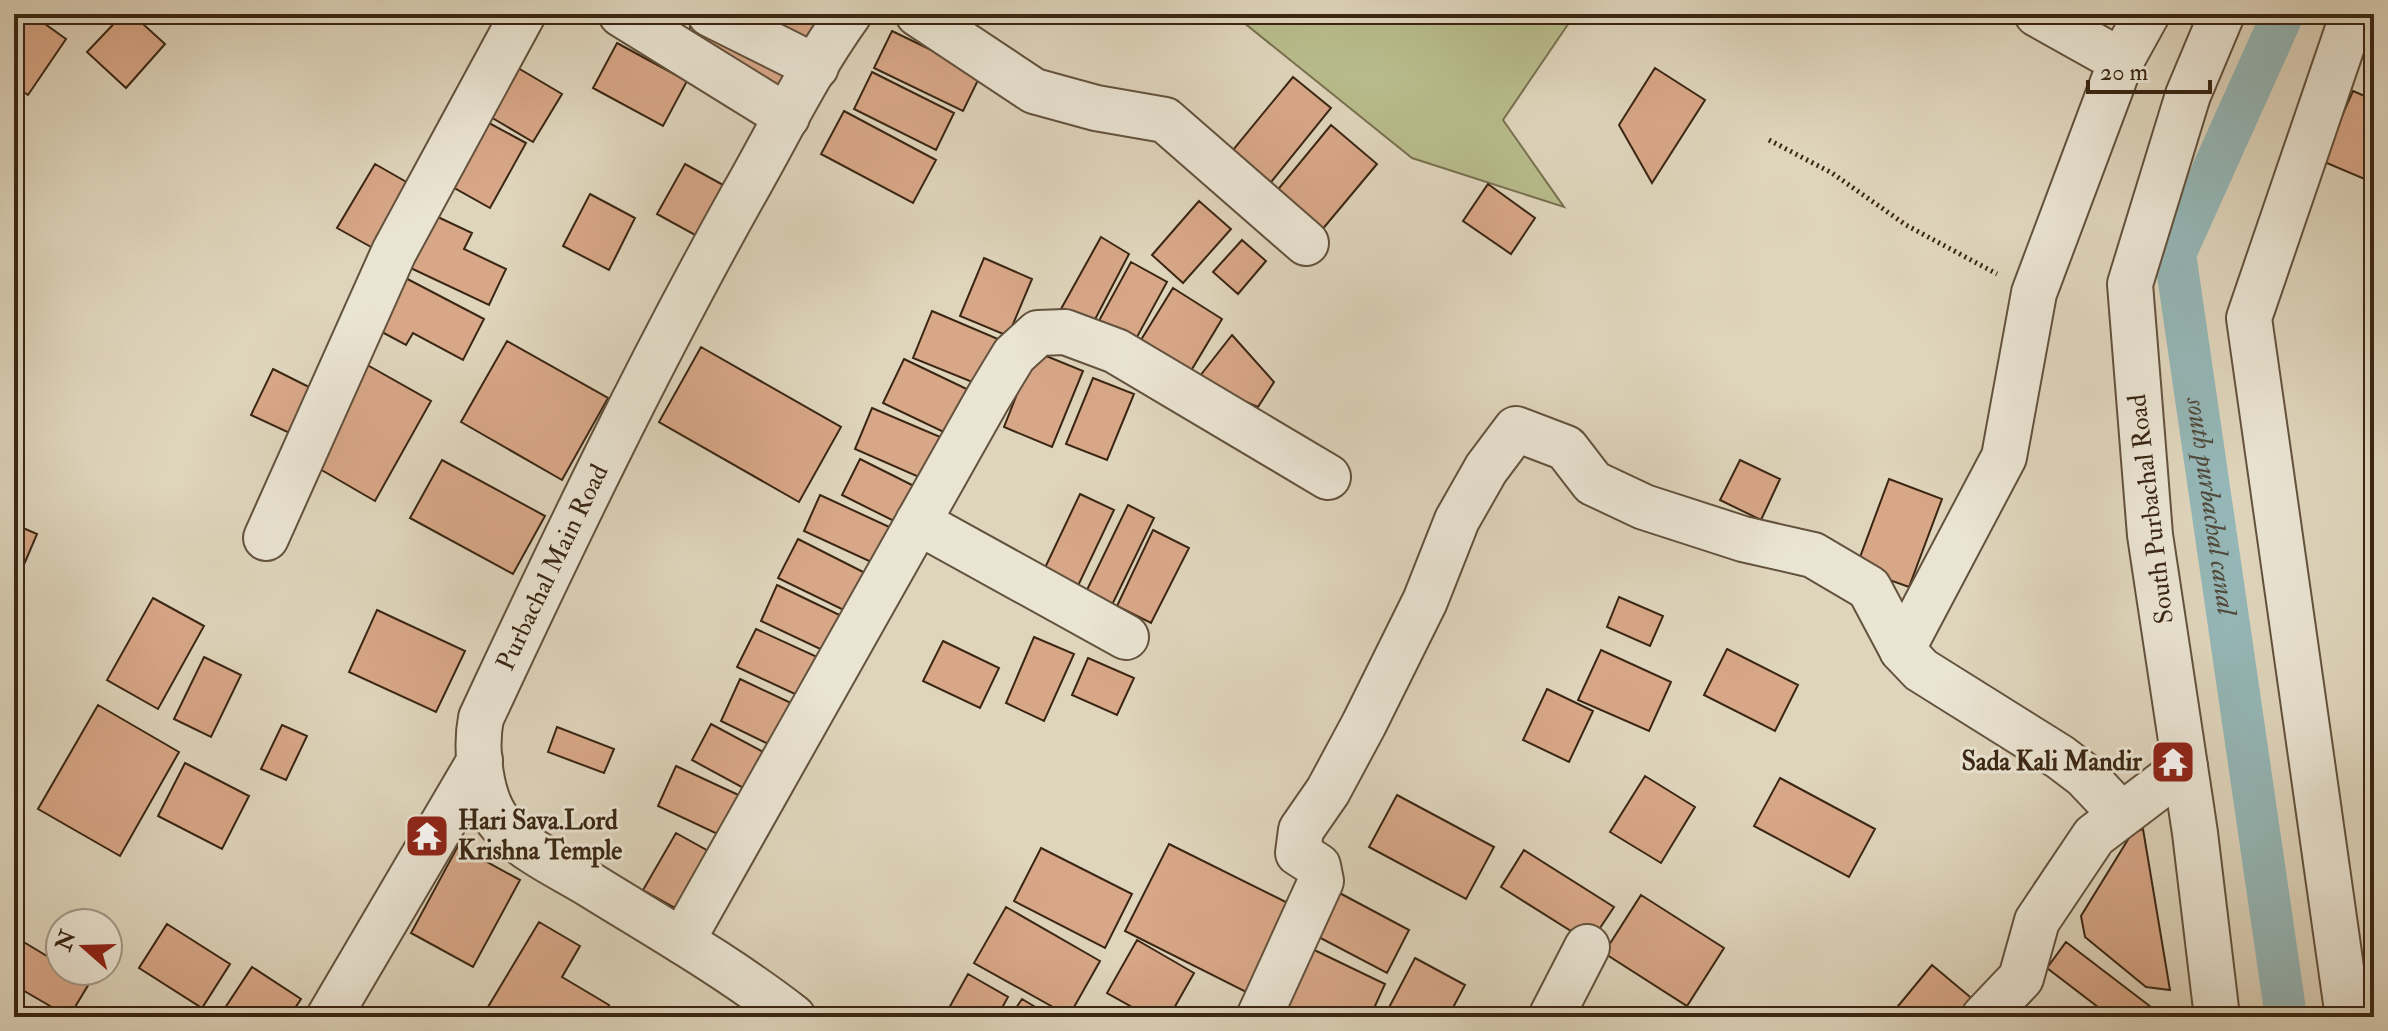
<svg xmlns="http://www.w3.org/2000/svg" width="2388" height="1031" viewBox="0 0 2388 1031" font-family="'IM FELL Double Pica',serif">
	<style>
		.green { fill: #b8bc8c; stroke: #797150; stroke-width: 2 }
		.lines { fill: none; stroke-linecap: round; stroke-linejoin: round }
		.canal { stroke: #95b7b7; stroke-width: 42 }
		.building { fill: #d8a788; stroke: #3a2613; stroke-width: 2 }
		.minor-casing { stroke: #63523d; stroke-width: 48 }
		.path { stroke: #3a2613; stroke-width: 5; stroke-dasharray: 2 4; stroke-linecap: butt }
		.minor { stroke: #eae4d3; stroke-width: 44 }
		.labels { text-anchor: middle; dominant-baseline: central; stroke-width: 6; stroke-linejoin: round; paint-order: stroke }
		.street-label { font-size: 26px; fill: #3a2613; stroke: #eae4d3 }
		.poi-label { font-size: 26px; font-weight: bold; fill: #3a2613; stroke: #eae4d3; text-anchor: end }
		.water-label { font-size: 28px; font-style: italic; fill: #514a3c; stroke: #eae4d3 }
	</style>
	<rect width="100%" height="100%" fill="#dfd5bc"/>
	<filter id="stains"><feTurbulence type="fractalNoise" baseFrequency=".0025" numOctaves="4"/><feColorMatrix values="0 0 0 0 .2 0 0 0 0 .09 0 0 0 0 .02 0 0 0 .5 -.17"/></filter>
	<radialGradient id="worn" r=".72"><stop offset=".6" stop-color="#630" stop-opacity="0"/><stop offset="1" stop-color="#630" stop-opacity=".3"/></radialGradient>
	<!-- green -->
	<path class="green" d="M1233,14H1575L1503,120L1564,207L1412,158Z"/>
	<g class="lines">
		<!-- canal -->
		<path class="canal" id="s1" d="M2283,14L2175,254L2286,1017"/>
	</g>
	<!-- building -->
	<path class="building" d="M14,14H31L66,39L28,95L14,86Z
		M123,14H132L165,44L126,88L87,52Z
		M697,14L804,67L785,103L680,47Z
		M738,14H832L803,57Z
		M892,31L981,74L963,111L874,68Z
		M617,43L687,81L663,126L593,88Z
		M518,68L562,94L533,142L489,116Z
		M1655,68L1705,100L1652,183L1619,125Z
		M872,72L954,113L936,150L854,109Z
		M1293,77L1331,108L1267,187L1228,156Z
		M2353,91L2374,100V183L2322,161Z
		M844,111L936,160L913,203L821,154Z
		M478,117L526,143L490,208L442,181Z
		M1331,125L1377,164L1321,231L1275,193Z
		M375,164L417,188L380,252L337,228Z
		M685,164L734,191L706,241L657,214Z
		M1488,184L1535,218L1511,254L1463,221Z
		M590,194L635,218L609,270L563,246Z
		M1199,201L1231,229L1183,283L1152,255Z
		M425,211L472,233L464,249L506,269L489,305L400,263Z
		M1101,237L1129,254L1090,329L1061,309Z
		M1242,240L1266,261L1238,294L1213,272Z
		M984,258L1032,279L1008,336L960,316Z
		M1131,262L1167,282L1131,348L1095,328Z
		M394,272L484,319L463,360L413,333L406,345L367,324Z
		M1173,288L1222,319L1186,379L1136,348Z
		M932,311L1005,342L987,388L913,358Z
		M1232,335L1274,382L1258,407L1196,381Z
		M507,341L608,398L562,480L461,422Z
		M701,347L841,427L799,502L659,422Z
		M1034,351L1083,371L1052,447L1004,427Z
		M904,359L973,392L952,436L883,403Z
		M362,362L431,401L375,501L306,461Z
		M273,369L317,391L296,436L251,415Z
		M1093,378L1134,394L1107,460L1066,444Z
		M872,408L945,439L928,481L855,449Z
		M860,459L924,491L906,527L842,495Z
		M442,460L545,516L513,574L410,518Z
		M1740,460L1780,479L1761,520L1720,500Z
		M1889,479L1942,499L1909,587L1856,568Z
		M1080,494L1114,510L1076,590L1042,574Z
		M820,495L898,531L882,567L804,531Z
		M1128,505L1154,518L1111,607L1085,594Z
		M14,524L37,534L14,588Z
		M1153,530L1189,548L1151,623L1117,606Z
		M798,539L877,579L858,617L778,578Z
		M777,585L852,621L835,656L761,621Z
		M1619,597L1663,616L1650,646L1607,627Z
		M153,598L204,626L158,709L107,680Z
		M377,610L465,651L436,712L349,672Z
		M756,629L828,662L810,701L737,667Z
		M1034,637L1074,654L1044,721L1006,703Z
		M943,641L999,668L980,708L923,681Z
		M1727,649L1798,685L1775,731L1704,695Z
		M1601,650L1671,682L1649,731L1578,700Z
		M204,657L241,675L211,737L174,719Z
		M1088,658L1134,678L1117,715L1072,695Z
		M740,679L806,710L785,752L721,721Z
		M1547,689L1593,711L1569,762L1523,740Z
		M98,705L179,752L120,856L38,809Z
		M711,724L778,760L758,796L692,760Z
		M282,725L307,736L286,780L261,769Z
		M557,727L614,749L604,773L548,752Z
		M185,763L249,796L222,849L158,816Z
		M676,766L745,798L726,838L658,806Z
		M1645,776L1695,807L1661,863L1610,832Z
		M1780,778L1875,829L1849,877L1754,826Z
		M1397,795L1494,847L1466,899L1369,847Z
		M2143,829L2170,990L2146,987L2085,937L2081,916L2132,833Z
		M676,833L719,857L686,914L643,890Z
		M1169,844L1300,909L1256,997L1125,931Z
		M458,846L520,880L473,967L411,933Z
		M1041,848L1132,894L1105,948L1014,901Z
		M1524,850L1614,907L1590,943L1501,887Z
		M1334,890L1409,930L1387,973L1311,933Z
		M1641,895L1724,948L1687,1006L1604,953Z
		M1006,907L1100,961L1069,1016L974,963Z
		M539,922L580,946L562,977L609,1005L602,1017H494L485,1012Z
		M167,924L230,964L202,1008L139,968Z
		M1137,940L1194,973L1169,1017H1150L1107,993Z
		M22,941L60,964V971H71L90,982L69,1017L14,985V955Z
		M2066,942L2164,1017H2111L2047,968Z
		M1306,946L1385,984L1370,1017H1308L1280,1005Z
		M1415,958L1465,985L1448,1017H1384Z
		M1932,965L1975,1001L1961,1017H1889Z
		M252,967L301,999L289,1017H219Z
		M968,974L1008,997L997,1017H944Z
		M1022,999L1052,1017H1010Z"/>
	<g class="lines">
		<!-- minor casing -->
		<g class="minor-casing">
			<g id="minor">
				<path d="M621,14L787,117"/>
				<path d="M710,14L816,67"/>
				<path d="M918,14L1034,91L1096,108L1165,120L1306,243"/>
				<path d="M2037,14L2121,61L2034,293L2004,457L1902,650L1921,670L2060,757L2085,776L2121,814"/>
				<path d="M2121,61L2147,14"/>
				<path d="M918,522L1126,637"/>
				<path d="M266,538L394,252L523,14"/>
				<path d="M682,941L988,398L1014,355L1038,333L1065,332L1116,351L1328,477"/>
				<path d="M329,1017L480,760"/>
				<path id="s2" d="M793,1017C730,968 660,928 592,886C563,868 524,851 501,824C480,800 475,749 481,718C563,542 647,367 742,197C777,136 808,71 849,14"/>
				<path d="M1259,1017L1321,881L1318,866L1298,853L1301,830L1328,791L1364,724L1425,601L1457,520L1486,469L1516,429L1566,448L1593,483L1644,507L1743,539L1813,555L1869,588L1902,650"/>
				<path d="M1551,1017L1587,947"/>
				<path d="M1984,1017L2021,978L2037,921L2094,836L2185,767"/>
				<path d="M2217,1017L2195,833L2150,535L2130,284L2188,95L2222,14"/>
				<path d="M2348,1017L2249,318L2353,14"/>
			</g>
		</g>
		<!-- path -->
		<path class="path" d="M1769,140L1832,173L1906,225L1997,274"/>
		<!-- minor -->
		<use href="#minor" class="minor"/>
	</g>
	<!-- icons -->
	<defs>
		<g id="temple-square" transform="scale(2.3)"><rect x="-9" y="-9" width="18" height="18" rx="4" fill="#8f2418" stroke="#eae4d3"/><path d="M0-6L5-2H3V0L6.5 2.5H4V6H1.5V3h-3V6H-4V2.5H-6.5L-3 0V-2H-5Z" fill="#fff"/></g>
	</defs>
	<g fill-rule="evenodd">
		<use href="#temple-square" x="2173" y="762"/>
		<use href="#temple-square" x="427" y="836"/>
	</g>
	<g class="labels">
		<!-- street labels -->
		<g class="street-label">
			<text transform="translate(2151 509) rotate(-97)">South Purbachal Road</text>
			<text stroke="none"><textPath href="#s2" startOffset="628">Purbachal Main Road</textPath></text>
		</g>
		<!-- poi labels -->
		<g class="poi-label">
			<text x="2142" y="762">Sada Kali Mandir</text>
			<text x="458" y="821" text-anchor="start">Hari Sava.Lord<tspan x="458" dy="30">Krishna Temple</tspan></text>
		</g>
		<!-- water labels -->
		<g class="water-label">
			<text stroke="none"><textPath href="#s1" startOffset="518">south purbachal canal</textPath></text>
		</g>
	</g>
	<!-- margin -->
	<rect width="2388" height="1031" fill="none" stroke="#dfd5bc" stroke-width="48"/>
	<rect x="16" y="16" width="2356" height="999" fill="none" stroke="#3a2613" stroke-width="4"/>
	<rect x="24" y="24" width="2340" height="983" fill="none" stroke="#3a2613" stroke-width="2"/>
	<!-- north arrow -->
	<g transform="translate(84 947) rotate(290)"><circle r="38" fill="#eae4d3" stroke="#a49886" stroke-width="2"/>
	<path d="M0-6L14 30L0 20L-14 30Z" fill="#8f2418"/>
	<text y="-12" font-size="22" font-weight="bold" text-anchor="middle" fill="#3a2613">N</text>
	</g>
	<!-- scale -->
	<path d="M2088 80v12h122v-12" fill="none" stroke="#3a2613" stroke-width="4"/>
	<text x="2100" y="80" font-size="24" fill="#3a2613" stroke="#eae4d3" stroke-width="6" paint-order="stroke">20 m</text>
	<rect width="100%" height="100%" filter="url(#stains)"/>
	<rect width="100%" height="100%" fill="url(#worn)"/>
</svg>
